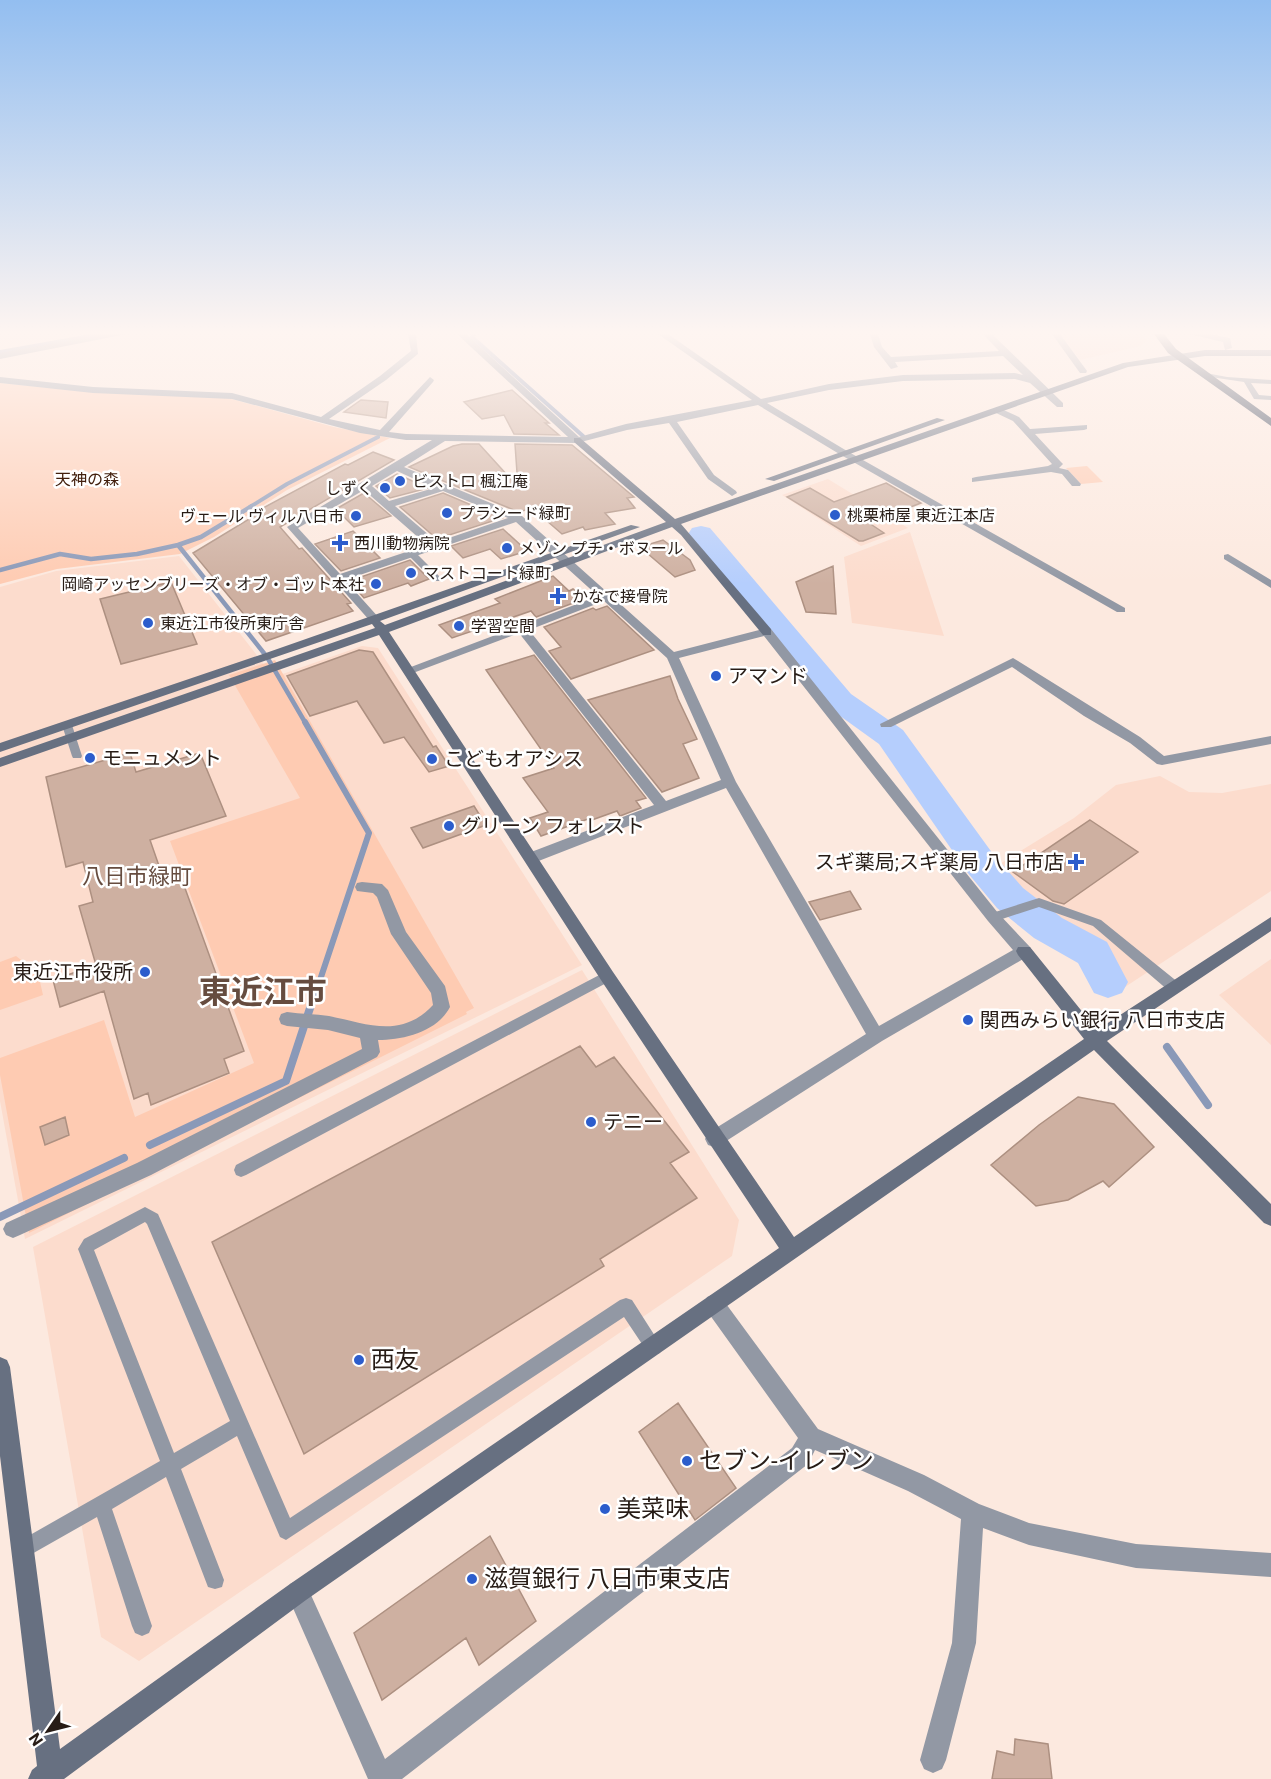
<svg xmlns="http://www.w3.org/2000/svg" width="1271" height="1779" viewBox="0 0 1271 1779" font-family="Roboto,'Noto Sans JP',sans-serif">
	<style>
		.built { fill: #fcdccd }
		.green { fill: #fecbb2 }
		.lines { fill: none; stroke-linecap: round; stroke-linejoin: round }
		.stream-far3 { stroke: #8a99b8; stroke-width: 4 }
		.stream-far2 { stroke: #8a99b8; stroke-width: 4.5 }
		.stream-far1 { stroke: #8a99b8; stroke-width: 6 }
		.stream { stroke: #8a99b8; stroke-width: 8 }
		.river { fill: #b5cefd; fill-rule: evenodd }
		.building { fill: #ceb0a1; stroke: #ad9081; stroke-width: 1.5 }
		.lane { fill: #9298a4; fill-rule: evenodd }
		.street { fill: #9298a4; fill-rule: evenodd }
		.secondary { fill: #677081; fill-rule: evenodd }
		.highway { fill: #303c52; fill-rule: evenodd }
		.poi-dot { fill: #2c5dcc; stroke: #fff; stroke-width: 2 }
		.labels { text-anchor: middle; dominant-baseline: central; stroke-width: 5; stroke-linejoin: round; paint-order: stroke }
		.far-park-label { font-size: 16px; fill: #42200e; stroke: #fff }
		.far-poi-label { font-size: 16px; fill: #271c16; stroke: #fff; text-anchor: start }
		.poi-label { font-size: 20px; fill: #271c16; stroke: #fff; text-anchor: start }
		.quarter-label { font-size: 22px; fill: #664c3f; stroke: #fff }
		.near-poi-label { font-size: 24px; fill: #271c16; stroke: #fff; text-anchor: start }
		.town-label { font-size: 32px; font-weight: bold; fill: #664c3f; stroke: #fff }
	</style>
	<rect width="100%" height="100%" fill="#fce9df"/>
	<!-- built -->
	<path class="built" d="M1060,334H1142L1147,340L1141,346L1080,360Z
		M828,479L908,528L861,546L782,495Z
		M910,532L944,636L852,623L844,557Z
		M179,556L274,677L362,646L378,648L582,965L25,1239L0,1101V587L56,571Z
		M1160,776L1189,792L1222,793L1271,784V891L1125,987L1096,945L1035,911L998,865L1074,818L1116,785Z
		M1271,959V1045L1219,995Z
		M582,970L739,1220L732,1256L139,1661L101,1637L33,1247Z"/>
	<!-- green -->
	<path class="green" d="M0,383L90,392L228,398L334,427L390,438L287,490L214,537L180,554L57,569L0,584Z
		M1087,466L1103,482L1081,484L1066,468Z
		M275,660L474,1008L466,1012L467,1014L29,1233L0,1075V1058L104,1020L135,1117L254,1063L170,841L300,798L229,675Z
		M16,956L38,973L43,995L0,1010V962Z"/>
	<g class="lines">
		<!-- stream-far3 -->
		<path class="stream-far3" d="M474,334L472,337L583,436
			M0,352L102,334
			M250,507L287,484L378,437"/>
		<!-- stream-far2 -->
		<path class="stream-far2" d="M178,545L267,657L306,724
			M0,570L60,554L91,559L137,554L178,545L201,537L252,506"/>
		<!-- stream-far1 -->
		<path class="stream-far1" d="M305,722L369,833L314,998"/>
		<!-- stream -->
		<path class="stream" d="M1167,1047L1208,1105
			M150,1145L286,1081L314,996
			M0,1217L124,1158"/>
		<!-- river -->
		<path class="river" d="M701,526L710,528L851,694L903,730L993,854L1023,888L1062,918L1107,942L1128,982L1122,993L1108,998L1094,993L1078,963L1034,938L997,908L967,872L879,744L829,708L692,540L688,534L692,528Z"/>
	</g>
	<!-- building -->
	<path class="building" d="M512,390L549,423H545L559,435L514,434L504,415L482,419L464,402Z
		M361,400L388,402L386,418L344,412Z
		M462,444H479L518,487L515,444L572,445L634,497L627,498L635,508L605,513L615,524L585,530L583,527L562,534L532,508L519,512L409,467L453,446Z
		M373,452L394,460L280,527L299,549L302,548L351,603L347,604L353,611L266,641L193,553L264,510L261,509L345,464L348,465Z
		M397,474L428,488L390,498L376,486Z
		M886,483L921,503L869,523L884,533L863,541H859L787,497L810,488L834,502Z
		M364,493L391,516L354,527L336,509Z
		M443,493L502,518L437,539L400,507Z
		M503,529L527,551L501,559L490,549L463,558L451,546Z
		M353,531L380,558L341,571L315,544Z
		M663,540L690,560L695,570L675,577L640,547Z
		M410,560L429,579L411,586L408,583L364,598L349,581Z
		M833,566L836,614L806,612L796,582Z
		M553,576L569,591L573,589L584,599L536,617L531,611L452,638L439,625L500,603L495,599Z
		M171,582L197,644L121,664L100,599Z
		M607,606L654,650L571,679L549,651L561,647L544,627L593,608L596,610Z
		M359,650L373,652L433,747L436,746L449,766L429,772L404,737L384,743L357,701L310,716L287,676Z
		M534,655L646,798L636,801L641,808L620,816L617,811L589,821L588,819L541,836L530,818L548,812L523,778L554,768L486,670Z
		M670,676L678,699L697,739L683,744L699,778L662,792L588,700Z
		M130,753L136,772L200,753L226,816L150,840L166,886L182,880L244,1051L224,1059L229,1073L151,1105L148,1093L134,1099L104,991L60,1007L53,980L96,965L79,906L93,902L83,862L66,867L46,777Z
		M474,806L486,825L423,848L411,828Z
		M1090,820L1138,852L1064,904L1053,901L1013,872Z
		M850,891L861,909L820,920L809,902Z
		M580,1046L596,1067L614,1057L689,1152L670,1163L697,1198L600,1259L604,1266L304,1454L212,1242Z
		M1078,1097L1114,1104L1154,1147L1109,1187L1103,1181L1068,1200L1036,1206L991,1165L1039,1125Z
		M65,1117L69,1135L45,1145L40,1127Z
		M678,1403L736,1488L695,1520L639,1432Z
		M490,1536L536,1621L479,1665L466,1638L382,1700L354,1633Z
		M1015,1739L1048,1744L1052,1779H992L997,1751L1014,1755Z"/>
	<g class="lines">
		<!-- lane -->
		<path class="lane" d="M1206,373L1227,377L1271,380V384L1251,383L1259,395L1271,396V400L1254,399L1244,382L1204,376L1203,375Z
			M412,551L415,552L440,577V581H434L409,556L408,554Z
			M67,722L72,725L82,756L81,758H73L72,756L62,725Z
			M1039,898L1101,920L1179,983L1180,987L1179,991L1174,992L1169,991L1093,926L1039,907L993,922L989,920L987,917L989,914Z
			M607,971L612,972L613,976L612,980L246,1175L241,1177L236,1175L234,1170L236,1165Z
			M145,1207L158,1214L290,1518L620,1300L626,1298L632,1300L662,1347L660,1353L654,1355L648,1353L624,1317L286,1540L280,1537L237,1436L181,1469L224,1580L222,1587L215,1589L208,1587L166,1477L112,1509L152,1626L149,1633L142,1636L135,1633L132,1626L97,1517L23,1559L16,1557L14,1550L16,1543L160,1461L78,1249L84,1239ZM145,1222L147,1224L230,1421L174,1453L94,1250Z"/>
		<!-- street -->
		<path class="street" d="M107,334H127L0,359V353Z
			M408,334H416L418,354L386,380L329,419L380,430L430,377L434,380L433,382L389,432L406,434L568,437L457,334H466L579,437L626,424L752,400L658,334H668L761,399L829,384L903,375L1015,373L1023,375L1003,356L895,362L898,367L891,369L874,347L870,334H878L882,347L891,357L999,351L983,334H992L1063,403V407H1057L1030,383L1015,379L903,381L829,390L767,403L847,451L1125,608V612H1117L841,455L758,405L677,422L714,475L736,491L737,493L732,496L708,479L669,423L627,430L577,443L445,441L404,467L522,516L674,652L767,628L771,629L998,913L1030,947L1032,951L1030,955L882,1041L720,1145L714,1147L708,1145L705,1139L708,1133L866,1034L726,788L536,862H526L524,858L526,854L654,805L519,633L413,673L409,674L403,670L598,596L516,522L345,580L380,619L378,621H370L287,527L432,440H406L360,433L232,399L93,393L0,383V377L93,387L232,393L321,417L380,376L411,351ZM397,471L434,488L389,501L372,486ZM364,490L427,545L340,574L298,528ZM443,491L508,518L437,542L395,506ZM604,601L667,658L721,780L666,801L529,630ZM764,636L988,921L1013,950L879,1026L736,782L679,658Z
			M1052,334H1060L1087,371L1086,373H1080Z
			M1189,334H1209L1230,338L1232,348L1225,350L1223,342Z
			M997,407L1019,417L1030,429L1087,425V429L1084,430L1035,434L1061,462L1063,464L1059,468L1068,470L1081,484L1080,486H1072L1062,474L1051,472L972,482V478L976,477L1048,466L1052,464L1013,421L994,412L992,410Z
			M1228,554L1271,580V588L1224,559V555Z
			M1013,658L1140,737L1164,756L1271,736V744L1162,765L1157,764L1130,743L1084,716L1012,667L891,727H881L880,724Z
			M362,882L382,884L388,890L406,932L445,986L450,1007C437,1032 403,1040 378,1040L380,1052L377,1057L151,1175L20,1235L13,1238L6,1235L3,1229L6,1223L137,1163L362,1049L360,1038L328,1030L287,1026L281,1024L279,1019L281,1014L287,1012C301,1014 315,1014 329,1016C368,1024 401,1039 433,1005L431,993L391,934L377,897L373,893L357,891L355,887L357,883Z
			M714,1294L721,1297L818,1429L924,1475L979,1504L1029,1523L1136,1544L1271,1553V1577L1136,1568L1029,1545L983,1528L976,1643L946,1760L942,1769L933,1773L924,1769L920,1760L952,1643L961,1519L908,1491L815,1450L808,1464L402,1779H368L286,1592L290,1584L298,1580L306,1584L385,1759L792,1448L798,1438L707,1311L704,1304L707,1297Z"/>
		<!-- secondary -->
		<path class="secondary" d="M1205,350H1271V356H1205L1128,367L681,524L771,629V635H763L681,535L672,527L389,632L613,972L794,1237L1084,1039L1018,955L1016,951L1018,947H1030L1097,1030L1271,917V931L1107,1041L1271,1204V1226L1264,1223L1094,1050L306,1600L64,1779H28L32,1770L37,1766L0,1456V1357L7,1360L10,1367L60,1749L290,1584L779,1248L601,980L379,635L0,767V758L375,628L372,624L0,752V743L263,654L631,525L640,527L380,621L385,625L666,522L574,442V438H580L675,519L1123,363Z
			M937,418L945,420L774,481L765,479Z"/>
		<!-- highway -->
		<path class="highway" d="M1154,334H1164L1176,349L1271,418V426L1168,353Z"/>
	</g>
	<!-- sky -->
	<linearGradient id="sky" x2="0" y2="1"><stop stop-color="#93bef0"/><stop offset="0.57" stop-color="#fef5f1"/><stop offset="1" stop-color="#fef5f1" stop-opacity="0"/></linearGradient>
	<rect width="1271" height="584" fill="url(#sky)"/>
	<!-- markers -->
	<g class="poi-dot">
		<circle cx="400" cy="481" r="6"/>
		<circle cx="385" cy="488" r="6"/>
		<circle cx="447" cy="513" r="6"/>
		<circle cx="835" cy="515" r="6"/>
		<circle cx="356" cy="516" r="6"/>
		<path d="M337 534h6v6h6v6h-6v6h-6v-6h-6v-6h6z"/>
		<circle cx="507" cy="548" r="6"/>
		<circle cx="411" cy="573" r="6"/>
		<circle cx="376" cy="584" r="6"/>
		<path d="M555 587h6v6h6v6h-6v6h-6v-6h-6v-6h6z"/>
		<circle cx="148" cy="623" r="6"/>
		<circle cx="459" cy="626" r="6"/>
		<circle cx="716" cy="676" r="6"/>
		<circle cx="90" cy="758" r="6"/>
		<circle cx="432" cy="759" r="6"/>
		<circle cx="449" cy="826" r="6"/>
		<path d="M1073 853h6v6h6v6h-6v6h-6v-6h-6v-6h6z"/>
		<circle cx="145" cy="972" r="6"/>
		<circle cx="968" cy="1020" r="6"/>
		<circle cx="591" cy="1122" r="6"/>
		<circle cx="359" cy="1360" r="6"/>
		<circle cx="687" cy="1461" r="6"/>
		<circle cx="605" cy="1509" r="6"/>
		<circle cx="472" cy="1579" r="6"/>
	</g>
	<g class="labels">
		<!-- far-park labels -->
		<g class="far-park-label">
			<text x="87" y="479">天神の森</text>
		</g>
		<!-- far-poi labels -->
		<g class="far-poi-label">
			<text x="412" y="481">ビストロ 楓江庵</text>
			<text x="373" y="488" text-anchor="end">しずく</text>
			<text x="459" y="513">プラシード緑町</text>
			<text x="847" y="515">桃栗柿屋 東近江本店</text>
			<text x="344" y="516" text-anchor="end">ヴェール ヴィル八日市</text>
			<text x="354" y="543">西川動物病院</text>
			<text x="519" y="548">メゾン プチ・ボヌール</text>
			<text x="423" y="573">マストコート緑町</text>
			<text x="364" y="584" text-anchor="end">岡崎アッセンブリーズ・オブ・ゴット本社</text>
			<text x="572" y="596">かなで接骨院</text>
			<text x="160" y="623">東近江市役所東庁舎</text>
			<text x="471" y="626">学習空間</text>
		</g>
		<!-- poi labels -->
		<g class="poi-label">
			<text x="728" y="676">アマンド</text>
			<text x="102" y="758">モニュメント</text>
			<text x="444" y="759">こどもオアシス</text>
			<text x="461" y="826">グリーン フォレスト</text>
			<text x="1064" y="862" text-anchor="end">スギ薬局;スギ薬局 八日市店</text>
			<text x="133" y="972" text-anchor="end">東近江市役所</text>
			<text x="980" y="1020">関西みらい銀行 八日市支店</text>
			<text x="603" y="1122">テニー</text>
		</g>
		<!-- quarter labels -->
		<g class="quarter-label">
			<text x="137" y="876">八日市緑町</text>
		</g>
		<!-- near-poi labels -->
		<g class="near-poi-label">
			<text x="371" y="1360">西友</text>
			<text x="699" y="1461">セブン-イレブン</text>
			<text x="617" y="1509">美菜味</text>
			<text x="484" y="1579">滋賀銀行 八日市東支店</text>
		</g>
		<!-- town labels -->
		<g class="town-label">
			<text x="263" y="992">東近江市</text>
		</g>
	</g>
	<!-- north arrow -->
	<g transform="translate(48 1731) rotate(235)" stroke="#ffffff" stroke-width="4.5" paint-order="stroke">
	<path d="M0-4.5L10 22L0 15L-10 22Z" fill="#271c16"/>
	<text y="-9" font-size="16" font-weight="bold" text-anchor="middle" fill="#271c16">N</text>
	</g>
</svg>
